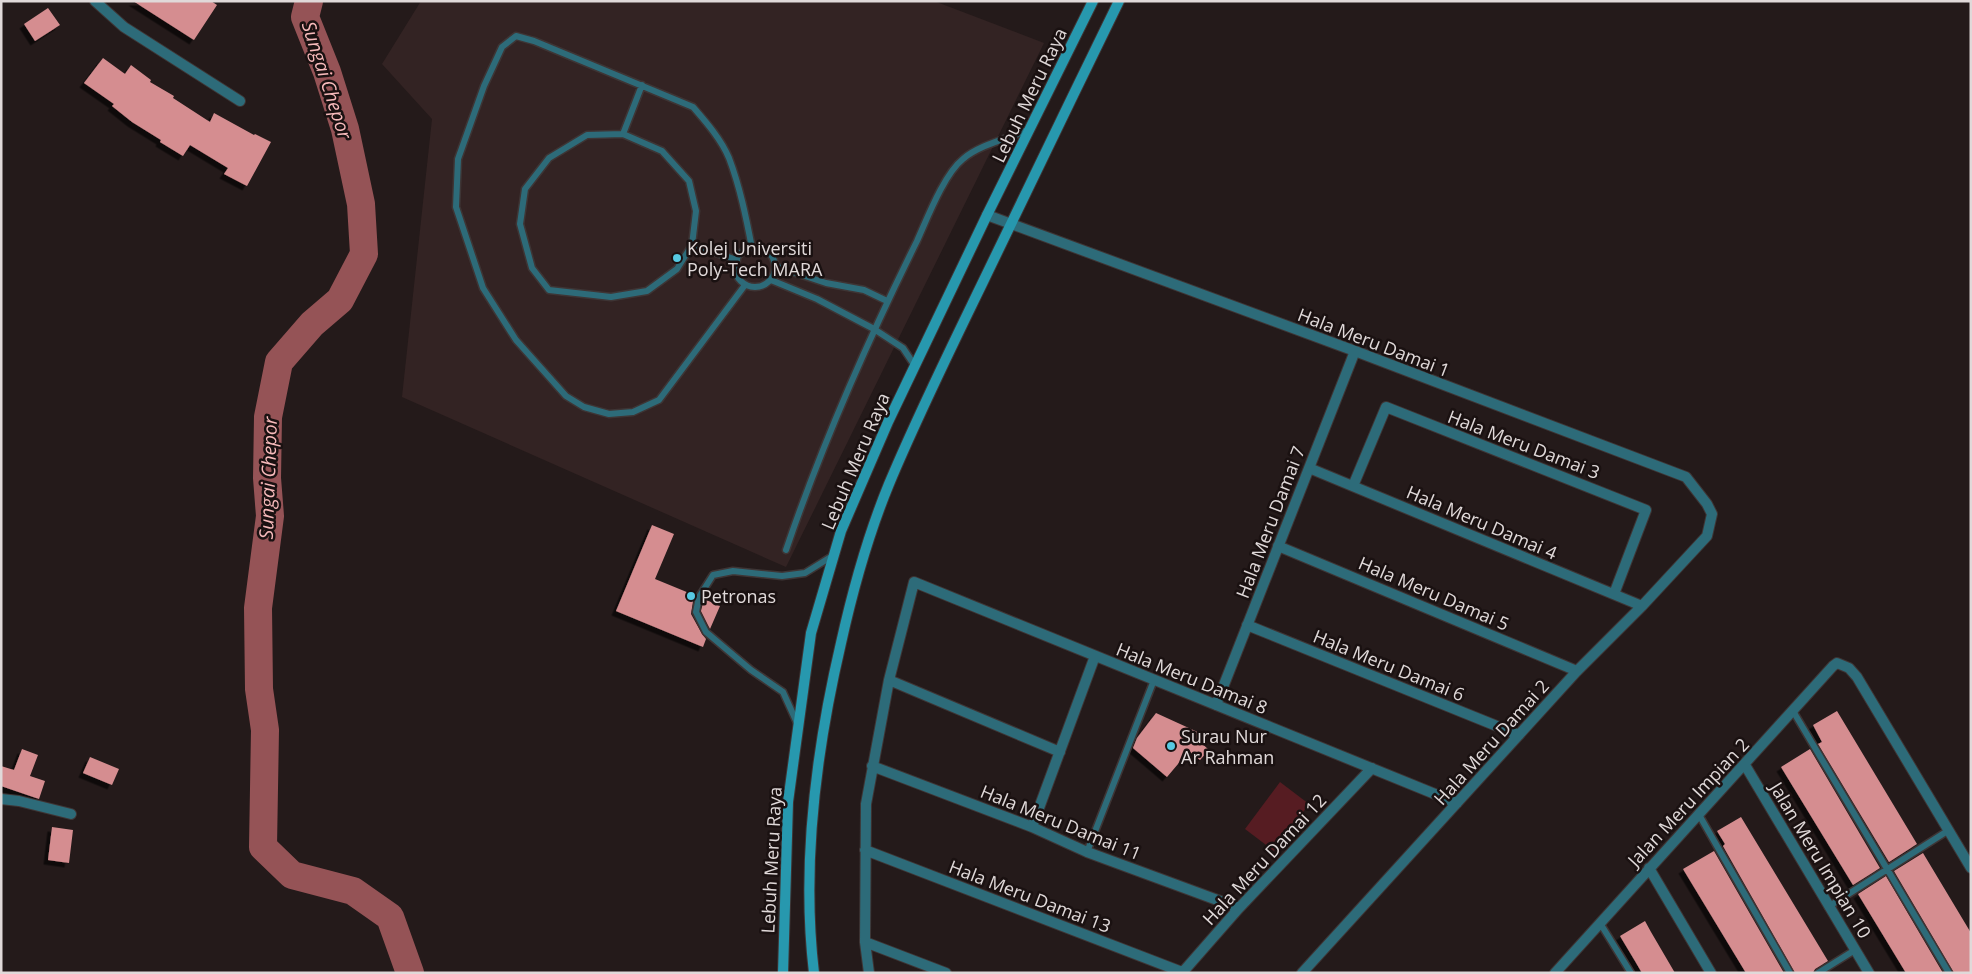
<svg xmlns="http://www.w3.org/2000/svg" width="1972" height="974" viewBox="0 0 1972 974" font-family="'Open Sans',sans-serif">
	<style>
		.built { fill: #332323 }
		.green { fill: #561c22 }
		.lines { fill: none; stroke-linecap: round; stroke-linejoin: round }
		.river { stroke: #955356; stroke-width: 28 }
		.building { fill: #d58d90; filter: url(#shadow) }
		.service-casing { stroke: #3e3535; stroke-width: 9 }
		.minor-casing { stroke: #3e3535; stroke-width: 12 }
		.secondary-casing { stroke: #3e3535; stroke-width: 12 }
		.service { stroke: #2d6b79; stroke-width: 6 }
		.minor { stroke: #2d6b79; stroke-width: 10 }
		.secondary { stroke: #2798ae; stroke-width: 10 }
		.poi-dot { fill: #57c9e2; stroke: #1a1111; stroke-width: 2 }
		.labels { text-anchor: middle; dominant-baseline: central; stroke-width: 5; stroke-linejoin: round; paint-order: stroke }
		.street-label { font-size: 18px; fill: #e0d9d9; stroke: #1a1111 }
		.poi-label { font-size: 18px; fill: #e0d9d9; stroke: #1a1111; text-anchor: start }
		.water-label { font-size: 19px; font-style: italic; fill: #f7babb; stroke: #1a1111 }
	</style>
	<defs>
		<filter id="shadow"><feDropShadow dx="-4.5" dy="4.5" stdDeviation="0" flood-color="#0009"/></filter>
	</defs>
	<rect width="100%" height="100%" fill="#241a1a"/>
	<!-- built -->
	<path class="built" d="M421,1H934L1044,43L786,567L402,397L432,119L382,64Z"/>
	<!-- green -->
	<path class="green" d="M1280,782L1309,804L1274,851L1245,829Z"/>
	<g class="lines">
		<!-- river -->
		<path class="river" d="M309,1L305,17L327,72L345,129L361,204L364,254L340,300L312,324L279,362L268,417L267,478L270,516L258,608L259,689L265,730L263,847L292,875L353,891L390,917L410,973"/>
	</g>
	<!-- building -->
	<path class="building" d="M133,1H211L217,5L194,40Z
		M48,8L60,25L35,41L24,24Z
		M103,58L125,74L131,65L151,80L150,82L174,96L173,98L210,122L214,113L254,135L255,134L271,142L247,186L224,174L228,168L190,145L183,156L160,142L161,140L132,122L112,106L114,104L84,83Z
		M652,525L674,534L655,579L694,595L691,614L702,634L706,639L703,647L616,611Z
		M704,599L720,606L710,629L701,611Z
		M1837,711L1917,844L1889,862L1818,744L1822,742L1813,725Z
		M1156,713L1202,734L1198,740L1209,750L1200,760L1189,751L1167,777L1133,748L1137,738Z
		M22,749L38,755L30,776L45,781L39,799L1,786V766L14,770Z
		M1810,749L1880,868L1853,885L1781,767Z
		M90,757L119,769L112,785L83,773Z
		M1741,817L1828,961L1815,969L1813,973H1795L1723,846L1725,844L1717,831Z
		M52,827L73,830L69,863L48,860Z
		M1714,851L1784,973H1746L1683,869Z
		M1923,853L1971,933V973H1954L1894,871Z
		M1886,876L1943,973H1906L1858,894Z
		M1645,921L1651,932L1675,973H1642L1635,961L1620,936Z"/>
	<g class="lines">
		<!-- service casing -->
		<g class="service-casing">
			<path id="service" d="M623,134L662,151L689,181L696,211L692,245L677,269L647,291L611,297L549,290L532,268L520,224L525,189L549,158L587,135Z
				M623,134L642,85
				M692,245L737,260
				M735 267a20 20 0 1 1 40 0a20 20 0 1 1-40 0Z
				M775,266L826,283L864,290L887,301
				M771,280L817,299L874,329L903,348L915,366
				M745,285L659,400L633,412L609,414L584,407L566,396L516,340L483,288L456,207L458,159L484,86L502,47L516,36L534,41L693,107C706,122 721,139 729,158C740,187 746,217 752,248
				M786,550C822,444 867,342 917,241C927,219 944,174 963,159C979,145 1009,138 1028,130
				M1793,711L1949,973
				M798,725L783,692L751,670L706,632L696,612L699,597L713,575L733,571L782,576L805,573L834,555
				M1698,813L1790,973
				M1087,852L1154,680
				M1828,907L1949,830
				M1600,923L1631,973
				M1818,973L1855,950"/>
		</g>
		<!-- minor casing -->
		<g class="minor-casing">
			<path id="minor" d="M95,1L124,27L240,101
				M987,215L1355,351L1686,477L1707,504L1712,514L1707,536L1642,606L1577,671L1302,973
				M1309,468L1642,606
				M1353,486L1386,407L1646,510L1614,594
				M1278,546L1577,671
				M1247,625L1519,735
				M889,680L1060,752
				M1216,705L1355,351
				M1745,765L1869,973
				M872,766L1032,827L1087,852L1239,908
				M1,799L19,801L71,814
				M1032,827L1095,656
				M865,850L1182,972
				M1649,868L1711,973
				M865,942L946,973
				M869,973L865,942L866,804L889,680L914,582L1457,803
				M1182,973L1239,908L1372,768
				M1555,973C1647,870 1741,769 1833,666L1837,663L1849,668L1857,677L1971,868"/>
		</g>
		<!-- secondary casing -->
		<g class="secondary-casing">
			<path id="secondary" d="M783,973L788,802L811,633L841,531L888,422L987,215L1093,1
				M814,973C801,863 816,750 841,643C853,589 868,535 889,484C917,417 949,352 981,286C1026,191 1073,96 1119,1"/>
		</g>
		<!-- service -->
		<use href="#service" class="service"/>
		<!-- minor -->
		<use href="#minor" class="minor"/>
		<!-- secondary -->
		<use href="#secondary" class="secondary"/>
	</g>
	<!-- markers -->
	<g class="poi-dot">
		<circle cx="677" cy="258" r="5"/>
		<circle cx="691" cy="596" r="5"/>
		<circle cx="1171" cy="746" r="5"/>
	</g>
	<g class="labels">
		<!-- street labels -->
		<g class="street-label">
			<text transform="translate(1029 95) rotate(-64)">Lebuh Meru Raya</text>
			<text transform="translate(1374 342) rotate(21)">Hala Meru Damai 1</text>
			<text transform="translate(1524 444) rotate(21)">Hala Meru Damai 3</text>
			<text transform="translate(855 461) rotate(-67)">Lebuh Meru Raya</text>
			<text transform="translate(1270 522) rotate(-69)">Hala Meru Damai 7</text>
			<text transform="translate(1482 522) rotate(23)">Hala Meru Damai 4</text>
			<text transform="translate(1434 593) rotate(23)">Hala Meru Damai 5</text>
			<text transform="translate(1389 665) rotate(22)">Hala Meru Damai 6</text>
			<text transform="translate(1192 678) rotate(22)">Hala Meru Damai 8</text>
			<text transform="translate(1491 742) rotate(-48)">Hala Meru Damai 2</text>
			<text transform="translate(1688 802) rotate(-47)">Jalan Meru Impian 2</text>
			<text transform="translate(1061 822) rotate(22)">Hala Meru Damai 11</text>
			<text transform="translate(1264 859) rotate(-47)">Hala Meru Damai 12</text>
			<text transform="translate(771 860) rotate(-87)">Lebuh Meru Raya</text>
			<text transform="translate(1821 860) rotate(59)">Jalan Meru Impian 10</text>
			<text transform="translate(1030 896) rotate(21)">Hala Meru Damai 13</text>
		</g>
		<!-- poi labels -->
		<g class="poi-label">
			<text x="687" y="248">Kolej Universiti<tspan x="687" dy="21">Poly-Tech MARA</tspan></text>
			<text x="701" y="596">Petronas</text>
			<text x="1181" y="736">Surau Nur<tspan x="1181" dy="21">Ar Rahman</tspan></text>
		</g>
		<!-- water labels -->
		<g class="water-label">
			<text transform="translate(327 80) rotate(72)">Sungai Chepor</text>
			<text transform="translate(268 478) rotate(-88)">Sungai Chepor</text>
		</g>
	</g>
	<!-- border -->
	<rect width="1972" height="974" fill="none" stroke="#e0d9d9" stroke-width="5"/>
</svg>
